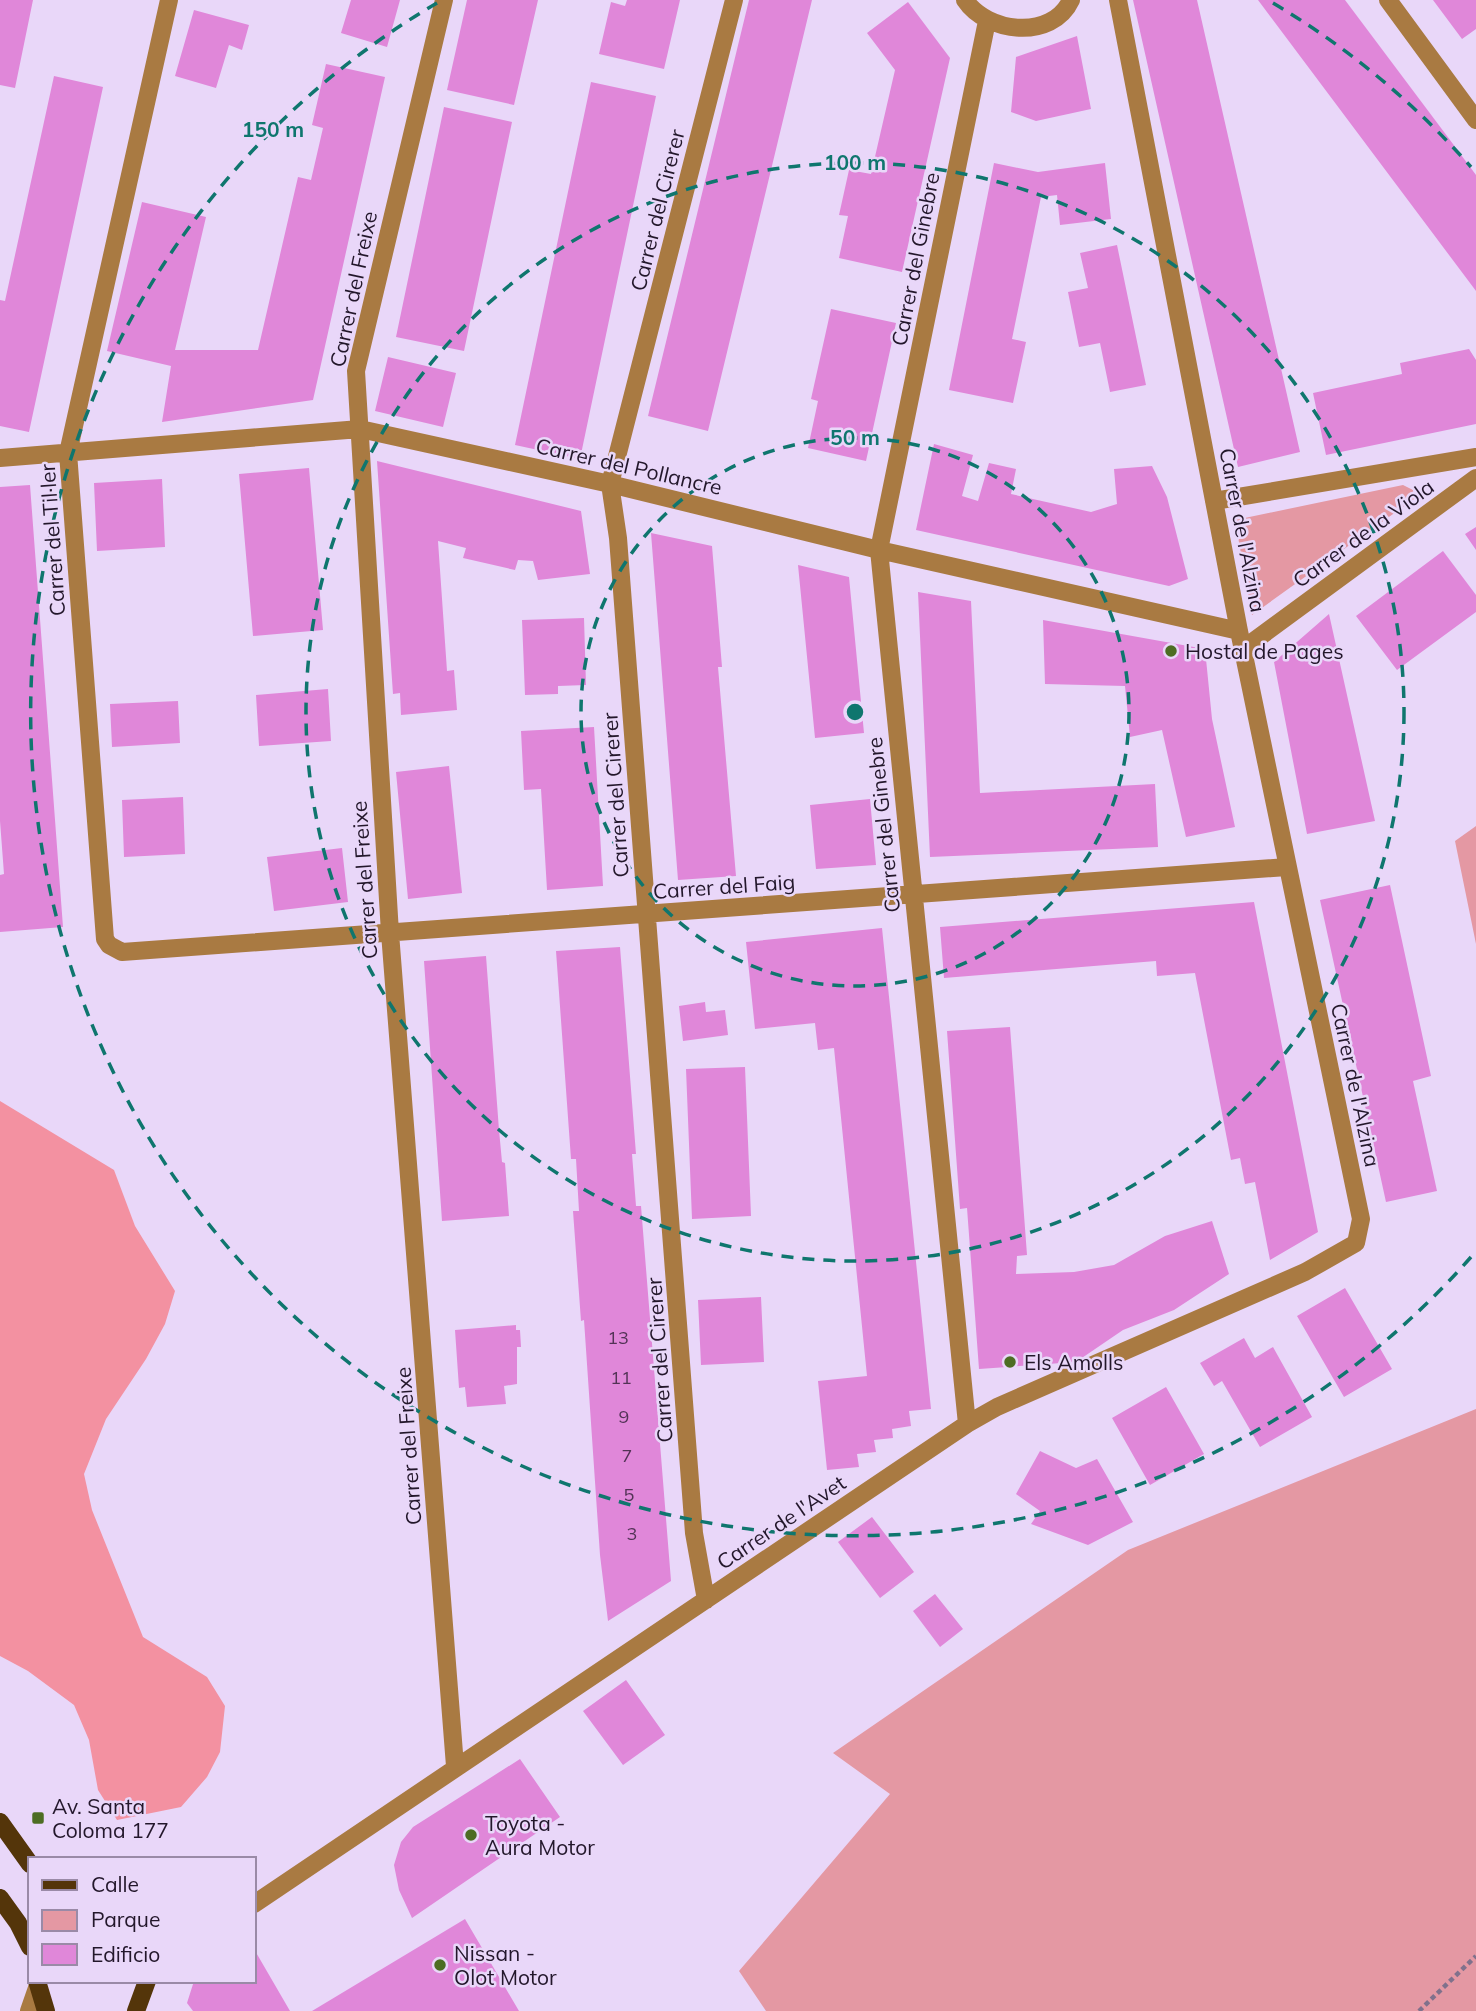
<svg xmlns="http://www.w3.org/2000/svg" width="1476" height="2011" viewBox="0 0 1476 2011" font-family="Mulish,sans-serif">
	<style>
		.green { fill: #e498a3 }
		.forest { fill: #f391a1 }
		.building { fill: #e087d9 }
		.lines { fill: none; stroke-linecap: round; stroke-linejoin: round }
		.path { stroke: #80718c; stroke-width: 4.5; stroke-dasharray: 5 3.5; stroke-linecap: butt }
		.minor { stroke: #a97a42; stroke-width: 18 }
		.major { stroke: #54350a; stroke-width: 18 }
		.ring { fill: none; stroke: #0f766e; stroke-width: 3.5; stroke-dasharray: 12 9 }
		.poi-dot { fill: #4d6d23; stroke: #e9d7f9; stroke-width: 2.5 }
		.labels { text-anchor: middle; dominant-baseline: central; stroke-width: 5; stroke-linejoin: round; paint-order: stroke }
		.number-label { font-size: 18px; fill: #523356 }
		.street-label { font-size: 21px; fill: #23172b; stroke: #e9d7f9 }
		.poi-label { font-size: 21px; fill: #23172b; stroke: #e9d7f9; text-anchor: start }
		.centre { fill: #0f766e; stroke: #e9d7f9; stroke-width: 3.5 }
		.ring-label { font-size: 21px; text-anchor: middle; font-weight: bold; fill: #0f766e; stroke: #e9d7f9; stroke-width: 5; stroke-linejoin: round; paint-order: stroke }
	</style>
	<rect width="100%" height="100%" fill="#e9d7f9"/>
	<!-- green -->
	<path class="green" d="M1403,485L1413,490L1414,499L1252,615L1235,520Z
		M1476,826V944L1455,841Z
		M1476,1409V2011H766L739,1971L890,1794L833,1753L1128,1550Z"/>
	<!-- forest -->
	<path class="forest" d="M0,1101L114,1170L135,1226L175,1291L165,1324L146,1359L106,1419L84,1474L92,1510L143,1637L207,1677L225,1706L220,1752L207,1777L181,1807L117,1820L98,1790L89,1740L74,1705L28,1671L0,1656Z"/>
	<!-- building -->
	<path class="building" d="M0,0H33L15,88L0,85Z
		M351,0H400L387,47L341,33Z
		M467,0H538L514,105L447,90Z
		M627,0H680L664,69L599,54L611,2L625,6Z
		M749,0H812L708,431L648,416Z
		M1133,0H1197L1300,452L1238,467Z
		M1258,0H1345L1450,140L1476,175V291Z
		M1433,0H1476V29L1462,39Z
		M908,2L950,58L902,272L839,258L848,216L839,215L849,170L871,174L895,70L867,33Z
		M194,10L249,25L242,50L229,45L216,88L175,76Z
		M1077,36L1091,109L1036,121L1011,112L1016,57Z
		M326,64L385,77L313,400L162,422L171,366L107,351L142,202L206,217L175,350H258L298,177L311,180L323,128L312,125Z
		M54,76L103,87L29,432L0,426V300L5,301Z
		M591,82L656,96L580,459L515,445Z
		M444,107L512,122L464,351L396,337Z
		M994,163L1038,172L1105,163L1111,219L1060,225L1057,195L1041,197L1012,339L1026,342L1013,403L949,390Z
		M1117,245L1146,385L1110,392L1100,343L1079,347L1068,292L1088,288L1080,253Z
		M831,309L896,323L866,461L808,448L818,401L811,399Z
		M1469,349L1476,360V424L1326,455L1313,393L1402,374L1400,363Z
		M388,357L456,373L443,427L375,411Z
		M934,444L973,455L962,496L978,501L989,463L1016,469L1011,494L1091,512L1117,504L1114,469L1152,466L1167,497L1188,579L1169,586L916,530Z
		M377,461L581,511L590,574L538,580L533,561L518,560L515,570L463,558L466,548L438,541L447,671L454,670L457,710L401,715L400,693L393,694Z
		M309,468L323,630L253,636L239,474Z
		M162,479L165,547L97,551L94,483Z
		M30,485L63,927L0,932V875L4,874L0,821V487Z
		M1476,527V550L1465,534Z
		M651,533L712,546L722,667H718L736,876L678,880Z
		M1443,551L1476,595V612L1397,670L1356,616Z
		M798,565L849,577L864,733L815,738Z
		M918,592L971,601L980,793L1155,784L1158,847L930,857Z
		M1329,614L1375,821L1307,834L1274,662Z
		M584,618L586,685L558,686V694L525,695L522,620Z
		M1043,620L1205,649L1212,719L1235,827L1186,837L1162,730L1130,737L1125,686L1045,684Z
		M328,689L331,741L259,746L256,695Z
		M178,701L180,743L112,747L110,704Z
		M594,727L603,886L547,890L541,789L524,790L521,731Z
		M449,766L462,893L408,899L396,772Z
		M183,797L185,854L124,857L122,800Z
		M870,799L876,865L816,869L810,805Z
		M342,848L348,902L274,911L267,857Z
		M1390,885L1431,1076L1413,1081L1437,1191L1386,1202L1320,900Z
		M1254,902L1318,1232L1270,1260L1255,1182L1245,1184L1240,1158L1231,1160L1195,973L1157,976L1156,961L944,978L940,927Z
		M882,928L931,1409L909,1411L911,1426L892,1429L893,1438L874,1440L876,1452L857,1454L859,1467L827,1470L818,1381L867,1376L834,1048L818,1050L815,1023L755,1029L746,942Z
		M620,947L636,1154H632L636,1206H641L671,1581L608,1621L600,1555L584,1320L581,1321L573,1211H579L576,1159H571L556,951Z
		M486,956L499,1130L502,1162L505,1163L509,1216L442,1221L424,961Z
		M705,1002L706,1012L725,1010L728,1035L683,1041L679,1006Z
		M1010,1027L1027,1255L1017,1256L1016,1274L1074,1272L1114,1265L1165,1236L1212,1221L1229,1274L1174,1310L1123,1330L1076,1362L979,1369L967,1208L960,1209L947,1031Z
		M745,1067L751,1216L692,1219L686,1069Z
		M1345,1288L1392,1369L1344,1397L1297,1316Z
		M761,1297L764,1362L701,1365L698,1300Z
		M516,1325V1330H520L521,1347H517V1384L504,1386L506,1404L467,1407L465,1387L459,1388L455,1330Z
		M1244,1338L1255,1358L1273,1347L1312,1417L1260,1447L1222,1381L1214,1386L1200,1363Z
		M1166,1387L1204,1454L1150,1485L1112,1418Z
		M1040,1451L1076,1468L1097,1459L1133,1522L1088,1545L1031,1524L1040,1511L1016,1494Z
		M872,1517L914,1572L880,1598L838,1542Z
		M935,1594L963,1629L940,1647L913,1611Z
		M626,1680L665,1735L623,1765L583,1711Z
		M520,1759L560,1817L412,1918L399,1890L394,1865L401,1842L413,1827Z
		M465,1919L519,2011H312Z
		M254,1949L290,2011H193L187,2003L194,1981H254Z"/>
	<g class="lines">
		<!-- path -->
		<path class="path" d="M1419,2011L1476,1956"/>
		<!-- minor -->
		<path class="minor" d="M169,0L68,453L105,939L109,945L122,952L1287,867
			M444,0L356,371L390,933L455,1766
			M965,0C987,33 1052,41 1071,0
			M1388,0L1476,120
			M0,458L360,429L610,484L879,550L1239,631
			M1214,501L1476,457
			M1243,649L1476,478
			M967,1424L879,550L987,21
			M706,1600L694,1533L618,538L610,484L734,0
			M254,1904L967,1424L997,1407L1305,1272L1356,1243L1361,1219L1239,631L1118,0
			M29,2011L37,1988"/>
		<!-- major -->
		<path class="major" d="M0,1822L30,1864
			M0,1898L18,1923L30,1947
			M37,1981L46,2011
			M136,2011L147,1981"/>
	</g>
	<!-- distance rings -->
	<g class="ring">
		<circle cx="855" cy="712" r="274"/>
		<circle cx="855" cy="712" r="549"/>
		<path d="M1471 1257A823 823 0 1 1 437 3M1273 3A823 823 0 0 1 1471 167"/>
	</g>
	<!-- markers -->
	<g class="poi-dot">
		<circle cx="1171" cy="651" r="7"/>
		<circle cx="1010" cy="1362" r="7"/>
		<rect x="31" y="1811" width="14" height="14" rx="3.5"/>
		<circle cx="471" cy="1835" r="7"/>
		<circle cx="440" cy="1965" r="7"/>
	</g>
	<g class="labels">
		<!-- number labels -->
		<g class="number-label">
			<text x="618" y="1337">13</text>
			<text x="621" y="1377">11</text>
			<text x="624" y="1416">9</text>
			<text x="627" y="1455">7</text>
			<text x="629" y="1494">5</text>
			<text x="632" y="1533">3</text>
		</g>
		<!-- street labels -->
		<g class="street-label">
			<text transform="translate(657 210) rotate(-76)">Carrer del Cirerer</text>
			<text transform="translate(915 259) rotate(-79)">Carrer del Ginebre</text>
			<text transform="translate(353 289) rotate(-78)">Carrer del Freixe</text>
			<text transform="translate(629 466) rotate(13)">Carrer del Pollancre</text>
			<text transform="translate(1243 530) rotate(79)">Carrer de l'Alzina</text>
			<text transform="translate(1363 533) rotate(-36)">Carrer de la Viola</text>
			<text transform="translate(52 540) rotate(-94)">Carrer del Til·ler</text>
			<text transform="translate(615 795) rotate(-94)">Carrer del Cirerer</text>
			<text transform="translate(883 825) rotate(-96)">Carrer del Ginebre</text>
			<text transform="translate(364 880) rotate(-94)">Carrer del Freixe</text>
			<text transform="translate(724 886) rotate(-4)">Carrer del Faig</text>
			<text transform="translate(1356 1085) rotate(78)">Carrer de l'Alzina</text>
			<text transform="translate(659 1360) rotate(-94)">Carrer del Cirerer</text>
			<text transform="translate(408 1446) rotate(-94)">Carrer del Freixe</text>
			<text transform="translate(781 1522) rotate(-34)">Carrer de l'Avet</text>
		</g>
		<!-- poi labels -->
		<g class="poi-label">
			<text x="1185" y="651">Hostal de Pages</text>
			<text x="1024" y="1362">Els Amolls</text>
			<text x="52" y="1806">Av. Santa<tspan x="52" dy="24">Coloma 177</tspan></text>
			<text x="485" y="1823">Toyota -<tspan x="485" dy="24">Aura Motor</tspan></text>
			<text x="454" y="1953">Nissan -<tspan x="454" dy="24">Olot Motor</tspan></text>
		</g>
	</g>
	<circle cx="855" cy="712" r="10" class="centre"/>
	<g class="ring-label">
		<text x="273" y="137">150 m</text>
		<text x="855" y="170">100 m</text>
		<text x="855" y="445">50 m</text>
	</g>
	<!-- legend -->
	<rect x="28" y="1857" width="228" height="126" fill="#e9d7f9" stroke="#9a8aa7" stroke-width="2"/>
	<rect x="42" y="1880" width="35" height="10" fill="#54350a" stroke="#9a8aa7" stroke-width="2"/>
	<text x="91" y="1892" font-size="21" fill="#23172b">Calle</text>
	<rect x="42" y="1910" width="35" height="21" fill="#e498a3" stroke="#9a8aa7" stroke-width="2"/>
	<text x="91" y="1927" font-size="21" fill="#23172b">Parque</text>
	<rect x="42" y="1944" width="35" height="21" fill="#e087d9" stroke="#9a8aa7" stroke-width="2"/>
	<text x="91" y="1962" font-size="21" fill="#23172b">Edificio</text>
</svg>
